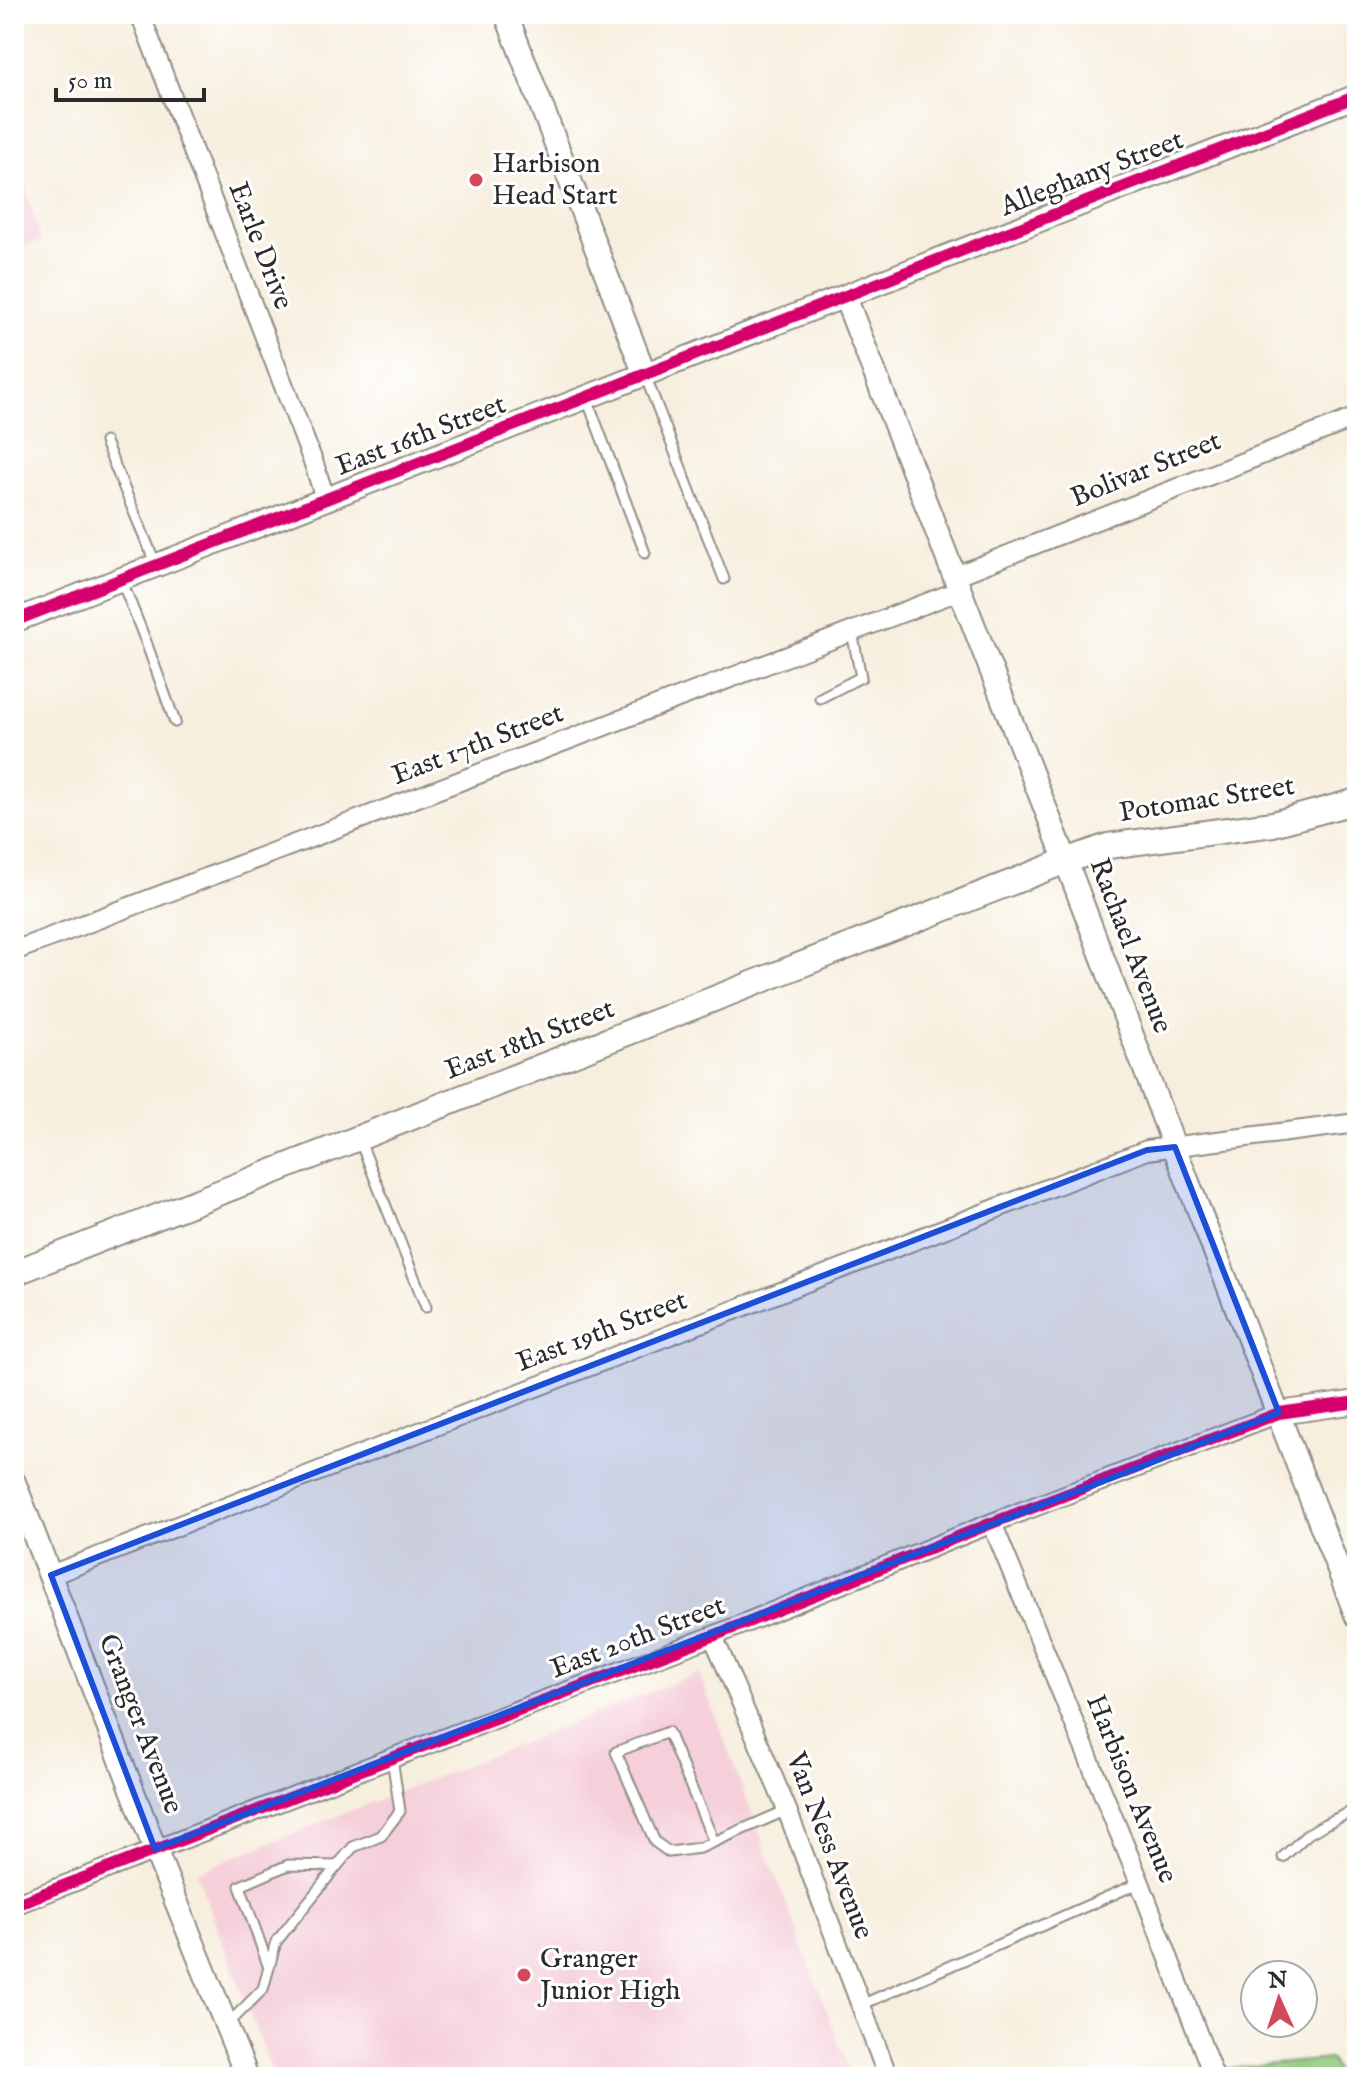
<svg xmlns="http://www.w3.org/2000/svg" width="1371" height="2091" viewBox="0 0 1371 2091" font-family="'IM FELL English',serif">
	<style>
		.built { fill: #f5cfda }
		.green { fill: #92cc80; stroke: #5e7c56; stroke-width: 2 }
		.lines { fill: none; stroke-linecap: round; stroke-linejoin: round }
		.service-casing { stroke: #918d84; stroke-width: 13 }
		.minor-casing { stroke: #918d84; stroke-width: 22 }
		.tertiary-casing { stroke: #918d84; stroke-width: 26 }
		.secondary-casing { stroke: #918d84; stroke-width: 28 }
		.service { stroke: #fff; stroke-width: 9 }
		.minor { stroke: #fff; stroke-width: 18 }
		.tertiary { stroke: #fff; stroke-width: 22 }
		.secondary { stroke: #fff; stroke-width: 24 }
		.cycleway-casing { stroke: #fff; stroke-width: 17 }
		.cycleway { stroke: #d6006c; stroke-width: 12 }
		.marked { fill: #1d4ed8; fill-opacity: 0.2; stroke: #1d4ed8; stroke-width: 6; stroke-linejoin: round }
		.poi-dot { fill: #d1495b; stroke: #fff; stroke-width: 3 }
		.labels { text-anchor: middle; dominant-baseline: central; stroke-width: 6; stroke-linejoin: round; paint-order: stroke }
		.poi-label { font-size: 28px; fill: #2b2b2b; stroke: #fff; text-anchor: start }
		.street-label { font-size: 28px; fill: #2b2b2b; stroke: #fff }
	</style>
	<rect width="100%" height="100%" fill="#fff"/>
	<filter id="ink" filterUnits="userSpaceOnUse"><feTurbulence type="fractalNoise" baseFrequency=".0125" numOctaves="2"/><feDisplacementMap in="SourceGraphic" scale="16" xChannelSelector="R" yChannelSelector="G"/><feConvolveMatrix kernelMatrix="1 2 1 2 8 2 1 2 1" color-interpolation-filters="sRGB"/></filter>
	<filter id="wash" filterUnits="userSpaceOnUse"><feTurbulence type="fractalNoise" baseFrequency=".006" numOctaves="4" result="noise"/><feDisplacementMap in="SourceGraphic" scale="32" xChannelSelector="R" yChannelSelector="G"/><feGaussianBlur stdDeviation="1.8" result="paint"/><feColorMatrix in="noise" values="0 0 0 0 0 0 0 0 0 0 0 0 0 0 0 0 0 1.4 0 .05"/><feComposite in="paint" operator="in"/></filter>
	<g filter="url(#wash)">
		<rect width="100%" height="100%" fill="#f7efde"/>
		<!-- built -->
		<path class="built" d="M14,143L41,241L14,249Z
			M699,1673L852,2077H274L196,1872Z"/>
		<!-- green -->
		<path class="green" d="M1330,2059L1339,2077H1222L1218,2069Z"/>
	</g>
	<g filter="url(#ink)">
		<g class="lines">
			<!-- service casing -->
			<g class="service-casing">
				<path id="service" d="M645,375L724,579
					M587,399L645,553
					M105,442L156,565
					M121,579L146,642L175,722
					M820,698L861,677L852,632
					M360,1141L426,1307
					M714,1842L668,1732L616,1752L655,1842L669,1852L700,1848L787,1810
					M1283,1857L1308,1834L1325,1824L1357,1809
					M269,1968L240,1886L288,1865L337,1866
					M861,2005L1139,1883
					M227,2025L263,1989L276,1942L337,1866L353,1847L381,1836L400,1811L392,1758"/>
			</g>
			<!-- minor casing -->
			<g class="minor-casing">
				<path id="minor" d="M140,14L314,464L325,498
					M955,576L1357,417
					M14,951L961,590
					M992,1523L1140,1883L1214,2077
					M51,1575L1147,1150L1357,1123
					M713,1636L787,1810L888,2077
					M14,1905L392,1758L713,1636L992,1523L1279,1413"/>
			</g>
			<!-- tertiary casing -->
			<g class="tertiary-casing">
				<path id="tertiary" d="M506,14L645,375
					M845,297L1066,861L1177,1154L1357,1617
					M14,621L1357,96
					M1279,1413L1357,1402
					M14,1482L155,1849L247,2077"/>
			</g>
			<!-- secondary casing -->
			<g class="secondary-casing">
				<path id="secondary" d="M14,1273C365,1135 717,1001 1066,861L1108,846L1273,824L1357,801"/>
			</g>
			<!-- service -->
			<use href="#service" class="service"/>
			<!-- minor -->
			<use href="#minor" class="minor"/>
			<!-- tertiary -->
			<use href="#tertiary" class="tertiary"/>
			<!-- secondary -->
			<use href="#secondary" class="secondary"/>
			<!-- cycleway casing -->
			<g class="cycleway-casing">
				<path id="cycleway" d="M14,621L1357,96
					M14,1905L392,1758L713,1636L992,1523L1279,1413L1357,1402"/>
			</g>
			<!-- cycleway -->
			<use href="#cycleway" class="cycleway"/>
		</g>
	</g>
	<!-- marked area -->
	<path class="marked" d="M1175,1147L1279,1413L155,1849L51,1575L1147,1150Z"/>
	<!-- markers -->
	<g class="poi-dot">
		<circle cx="476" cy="180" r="8"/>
		<circle cx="524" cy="1975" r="8"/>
	</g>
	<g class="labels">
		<!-- poi labels -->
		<g class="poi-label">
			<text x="492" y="164">Harbison<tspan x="492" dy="32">Head Start</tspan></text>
			<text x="540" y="1959">Granger<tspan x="540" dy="32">Junior High</tspan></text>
		</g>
		<!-- street labels -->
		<g class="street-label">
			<text transform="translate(1092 174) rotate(-21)">Alleghany Street</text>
			<text transform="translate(260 246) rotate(69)">Earle Drive</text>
			<text transform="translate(421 436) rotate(-21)">East 16th Street</text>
			<text transform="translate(1146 470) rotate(-22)">Bolivar Street</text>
			<text transform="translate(478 745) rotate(-21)">East 17th Street</text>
			<text transform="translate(1207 800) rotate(-9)">Potomac Street</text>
			<text transform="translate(1130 946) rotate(69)">Rachael Avenue</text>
			<text transform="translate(530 1040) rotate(-21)">East 18th Street</text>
			<text transform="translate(602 1332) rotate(-21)">East 19th Street</text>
			<text transform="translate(638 1638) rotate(-21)">East 20th Street</text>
			<text transform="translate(140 1724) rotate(69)">Granger Avenue</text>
			<text transform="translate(1131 1789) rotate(68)">Harbison Avenue</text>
			<text transform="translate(829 1846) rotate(69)">Van Ness Avenue</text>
		</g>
	</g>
	<!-- margin -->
	<rect width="1371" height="2091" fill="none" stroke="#fff" stroke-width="48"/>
	<!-- north arrow -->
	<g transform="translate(1279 1999) rotate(357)"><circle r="38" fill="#ffffff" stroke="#aaaaaa" stroke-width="2"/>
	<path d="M0-6L14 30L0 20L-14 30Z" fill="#d1495b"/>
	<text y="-12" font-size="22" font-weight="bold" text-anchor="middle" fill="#2b2b2b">N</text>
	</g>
	<!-- scale -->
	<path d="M56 88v12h148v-12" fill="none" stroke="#2b2b2b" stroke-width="4"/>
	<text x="68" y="88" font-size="24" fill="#2b2b2b" stroke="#ffffff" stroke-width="6" paint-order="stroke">50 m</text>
</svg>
